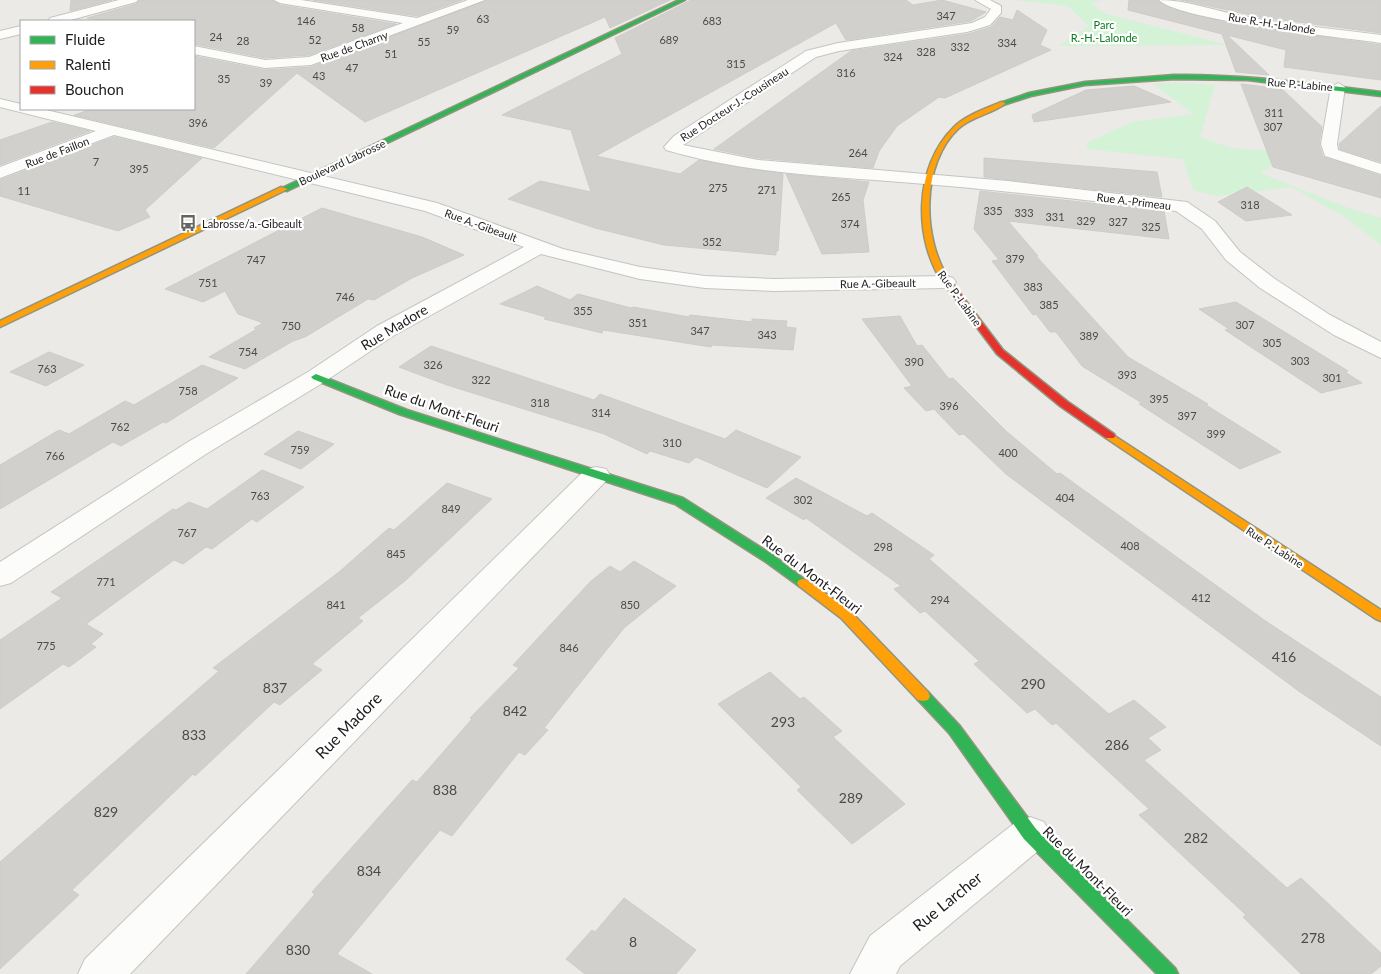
<svg xmlns="http://www.w3.org/2000/svg" width="1381" height="974" viewBox="0 0 1381 974" font-family="Lato,sans-serif">
	<style>
		.park { fill: #d3f2d6 }
		.building { fill: #d2d0cd; stroke: #ceccc7 }
		.lines { fill: none; stroke-linecap: round; stroke-linejoin: round }
		.street-casing { stroke: #c4c4c2; stroke-width: 2 }
		.fast-casing { stroke: #91957e; stroke-width: 3 }
		.slow-casing { stroke: #91957e; stroke-width: 3 }
		.jam-casing { stroke: #91957e; stroke-width: 3 }
		.street { fill: #fcfcfb; fill-rule: evenodd }
		.fast { fill: #30b455; fill-rule: evenodd }
		.slow { fill: #ff9f0a; fill-rule: evenodd }
		.jam { fill: #e5322d; fill-rule: evenodd }
		.labels { text-anchor: middle; dominant-baseline: central; stroke-width: 4.5; stroke-linejoin: round; paint-order: stroke }
		.number-label { font-size: 11px; fill: #4a4a49 }
		.far-street-label { font-size: 11px; fill: #1d1d1d; stroke: #fff }
		.far-park-label { font-size: 11px; fill: #0b7b1d; stroke: #fff }
		.far-poi-label { font-size: 11px; fill: #1d1d1d; stroke: #fff; text-anchor: start }
		.street-label { font-size: 14px; fill: #1d1d1d; stroke: #fff }
		.near-number-label { font-size: 14px; fill: #4a4a49 }
		.near-street-label { font-size: 16px; fill: #1d1d1d; stroke: #fff }
	</style>
	<rect width="100%" height="100%" fill="#ebeae6"/>
	<!-- park -->
	<path class="park" d="M1015,0H1102L1090,3L1106,14L1228,45L1059,46L1089,26L1068,6Z
		M1178,83L1215,85L1200,137L1231,148L1307,153L1279,163L1260,173L1348,208L1381,218V245L1345,217L1291,187L1217,196L1193,190L1183,159L1086,149L1088,142L1133,122L1194,114L1153,84Z"/>
	<!-- building -->
	<path class="building" d="M71,0H112L70,11Z
		M140,0H272L280,5L396,24L309,55L265,58L194,44V21H107L87,18L136,4Z
		M313,0H462L417,16Z
		M487,0H670L610,28L605,17L365,122L297,73L214,148L74,115L92,109H194V56L265,70L311,67Z
		M691,0H906L913,5L942,0L986,12L971,21L846,40L836,23L596,156L680,174L699,160L783,174L778,251H776V255L664,245L595,228L508,199L540,181L591,192L571,130L502,115L622,54L615,38Z
		M1129,0H1157L1172,9L1228,23L1381,45V80L1284,67L1286,50L1227,35L1269,75L1236,72L1222,34L1128,10Z
		M1181,0H1381V33L1260,17Z
		M1017,10L1047,30L1040,45L1051,50L945,98L939,97L897,126L879,151L873,168L758,158L714,149L851,51L968,34L991,27L1000,17L1013,20Z
		M1241,84L1282,89L1322,127L1319,144L1323,157L1381,176V198L1273,167Z
		M1134,86L1171,102L1034,122L1032,115L1086,90Z
		M1381,106V162L1340,149L1339,144Z
		M52,122L90,131L0,165V140Z
		M114,137L202,158L145,210L150,217L118,231L0,196V180Z
		M984,158L1157,172L1162,197L984,177Z
		M786,174L869,182L863,200L869,252L822,254Z
		M1247,187L1292,215L1246,221L1218,202Z
		M980,191L1164,211L1169,239L1008,221L1038,256H1036L1128,357L1208,404L1206,405L1281,452L1240,469L1139,404L1142,403L1082,366L1056,332H1050L1036,314L1033,315L992,261L999,260L974,229Z
		M322,208L422,237L464,255L412,278L374,300L368,299L305,337L293,341L245,369L209,357L257,329L254,328L263,323L238,314L225,291L203,302L165,289Z
		M537,286L570,300L578,294L631,308L633,307L689,317L690,315L752,322V319L787,321L786,327L796,328L793,350L712,345L711,347L603,330L602,333L544,319L546,317L500,304Z
		M1236,302L1348,371L1345,372L1362,383L1321,393L1225,330L1229,329L1199,309Z
		M900,316L917,346L922,345L949,379L953,378L1006,431L1057,474L1060,473L1267,622L1381,697V746L1300,692L1070,522L1006,474L964,434L959,435L934,409L926,411L904,388L912,386L862,319Z
		M431,346L594,400L600,394L725,439L736,430L801,457L767,488L696,457L689,463L650,451L647,454L604,434L447,385L399,367Z
		M49,352L84,365L46,386L10,372Z
		M202,365L238,378L166,423L163,422L121,446L113,442L0,509V465L59,430L69,434L125,401L134,405Z
		M298,431L334,444L301,469L264,454Z
		M262,470L304,487L257,522L252,519L212,549L206,547L183,564L174,560L86,624L103,634L91,644L96,647L69,667L63,664L0,709V640L62,598L51,592L173,509L176,510L189,502L207,509Z
		M796,478L867,516L872,513L934,555L929,559L1109,714L1134,700L1166,727L1148,738L1161,750L1144,760L1287,888L1301,878L1381,953V966L1371,974H1301L1243,917L1246,915L1139,815L1149,809L1056,723L1052,725L1035,709L1027,713L974,664L979,661L925,611L920,613L894,589L901,586L806,518L804,520L766,498Z
		M447,483L492,499L406,580L358,618L363,621L312,664L322,670L280,705L274,702L195,776L193,774L72,890L79,895L0,969V862L219,671L213,668L339,572L389,528L394,530Z
		M634,561L676,586L624,628L544,728L548,730L525,755L519,752L452,836L440,830L337,954L372,974H246L315,894L312,892L412,780L417,782L472,719L470,718L519,668L513,665L591,581L610,566L620,572Z
		M770,672L800,699L804,697L842,731L833,737L905,804L852,844L797,790L801,787L718,704Z
		M624,898L696,950L676,974H585L566,959L592,930L595,932Z"/>
	<g class="lines">
		<!-- street casing -->
		<g class="street-casing">
			<path id="street" d="M119,0H138L136,2L67,21H48L50,18Z
				M274,0H301L417,18L468,0H485L311,65L265,68L194,54V46L265,60L309,57L403,23L280,3Z
				M975,0H990L1001,6V13L990,25L967,32L839,51L816,57L683,145L758,160L1008,181L1187,202L1215,221L1240,252L1275,279L1330,315L1381,342V358L1334,335L1260,288L1226,260L1202,229L1176,211C1089,200 1001,190 913,183C829,176 747,174 666,150L664,147L674,136L806,51L838,43L972,23L985,17L991,9Z
				M1159,0C1187,0 1215,11 1243,16C1288,25 1335,29 1381,35V43C1345,38 1178,20 1159,0Z
				M21,26V34L0,39V31Z
				M1338,83L1345,87L1337,144L1338,150L1381,164V174L1325,156L1321,144L1331,87Z
				M0,99L21,104V109H42L437,203L563,249L640,267L705,276L774,279L946,276L953,278L956,282L953,286L946,288L774,291L705,288L640,279L541,254L393,336L324,382L206,454L11,583L0,586V562L188,442L308,372L377,326L524,247L425,211L114,135L0,178V167L96,131L0,107Z
				M596,467L606,469L610,475L606,481L130,974H78L85,959L586,469Z
				M1030,817L1044,822L1050,834L1044,846L900,966L896,974H850L870,936L1016,822Z"/>
		</g>
		<!-- fast casing -->
		<g class="fast-casing">
			<path id="fast" d="M679,0H685L287,191L280,189Z
				M1174,75C1244,74 1312,84 1381,92V96L1248,80L1174,79L1085,85L1031,96L1003,105L1000,103L1029,93L1085,82Z
				M316,374L407,410L683,498L774,556L809,583L807,586H799L766,562L675,504L399,414L313,379L311,377Z
				M923,691L928,692L959,725L1036,829L1175,968L1178,974H1157L1024,839L949,733L918,700L916,696L918,692Z"/>
		</g>
		<!-- slow casing -->
		<g class="slow-casing">
			<path id="slow" d="M1001,102L1006,103C992,114 973,116 959,128C920,164 922,240 950,281L946,284L943,283C913,239 914,166 954,127C966,115 985,109 1001,102Z
				M281,187L288,189L0,327V321Z
				M1110,433L1381,610V621L1376,619L1106,438L1105,436L1106,434Z
				M803,579L807,580L851,612L928,692L930,696L928,700L923,701L918,700L841,618L799,586L797,583L799,580Z"/>
		</g>
		<!-- jam casing -->
		<g class="jam-casing">
			<path id="jam" d="M946,278L949,279L1003,350L1068,402L1114,434L1115,436L1114,438H1106L1060,406L997,354L942,281Z"/>
		</g>
		<!-- street -->
		<use href="#street" class="street"/>
		<!-- fast -->
		<use href="#fast" class="fast"/>
		<!-- slow -->
		<use href="#slow" class="slow"/>
		<!-- jam -->
		<use href="#jam" class="jam"/>
	</g>
	<!-- icons -->
	<defs>
		<g id="bus-bare" transform="scale(1.35)"><path d="M-5-6H5V4H4V6H2V4H-2V6H-4V4H-5ZM-3.5-4V0h7V-4ZM-3.5 1.2v1.5H-2V1.2ZM2 1.2v1.5H3.5V1.2Z" fill="#656563" stroke="#fff" stroke-width="2.5" paint-order="stroke"/></g>
	</defs>
	<g fill-rule="evenodd">
		<use href="#bus-bare" x="188" y="223"/>
	</g>
	<g class="labels">
		<!-- number labels -->
		<g class="number-label">
			<text x="946" y="15">347</text>
			<text x="483" y="18">63</text>
			<text x="306" y="20">146</text>
			<text x="712" y="20">683</text>
			<text x="358" y="27">58</text>
			<text x="453" y="29">59</text>
			<text x="216" y="36">24</text>
			<text x="315" y="39">52</text>
			<text x="669" y="39">689</text>
			<text x="243" y="40">28</text>
			<text x="424" y="41">55</text>
			<text x="1007" y="42">334</text>
			<text x="960" y="46">332</text>
			<text x="926" y="51">328</text>
			<text x="391" y="53">51</text>
			<text x="893" y="56">324</text>
			<text x="736" y="63">315</text>
			<text x="352" y="67">47</text>
			<text x="846" y="72">316</text>
			<text x="319" y="75">43</text>
			<text x="224" y="78">35</text>
			<text x="266" y="82">39</text>
			<text x="1274" y="112">311</text>
			<text x="198" y="122">396</text>
			<text x="1273" y="126">307</text>
			<text x="858" y="152">264</text>
			<text x="96" y="161">7</text>
			<text x="139" y="168">395</text>
			<text x="718" y="187">275</text>
			<text x="767" y="189">271</text>
			<text x="24" y="190">11</text>
			<text x="841" y="196">265</text>
			<text x="1250" y="204">318</text>
			<text x="993" y="210">335</text>
			<text x="1024" y="212">333</text>
			<text x="1055" y="216">331</text>
			<text x="1086" y="220">329</text>
			<text x="1118" y="221">327</text>
			<text x="850" y="223">374</text>
			<text x="1151" y="226">325</text>
			<text x="712" y="241">352</text>
			<text x="1015" y="258">379</text>
			<text x="256" y="259">747</text>
			<text x="208" y="282">751</text>
			<text x="1033" y="286">383</text>
			<text x="345" y="296">746</text>
			<text x="1049" y="304">385</text>
			<text x="583" y="310">355</text>
			<text x="638" y="322">351</text>
			<text x="1245" y="324">307</text>
			<text x="291" y="325">750</text>
			<text x="700" y="330">347</text>
			<text x="767" y="334">343</text>
			<text x="1089" y="335">389</text>
			<text x="1272" y="342">305</text>
			<text x="248" y="351">754</text>
			<text x="1300" y="360">303</text>
			<text x="914" y="361">390</text>
			<text x="433" y="364">326</text>
			<text x="47" y="368">763</text>
			<text x="1127" y="374">393</text>
			<text x="1332" y="377">301</text>
			<text x="481" y="379">322</text>
			<text x="188" y="390">758</text>
			<text x="1159" y="398">395</text>
			<text x="540" y="402">318</text>
			<text x="949" y="405">396</text>
			<text x="601" y="412">314</text>
			<text x="1187" y="415">397</text>
			<text x="120" y="426">762</text>
			<text x="1216" y="433">399</text>
			<text x="672" y="442">310</text>
			<text x="300" y="449">759</text>
			<text x="1008" y="452">400</text>
			<text x="55" y="455">766</text>
			<text x="260" y="495">763</text>
			<text x="1065" y="497">404</text>
			<text x="803" y="499">302</text>
			<text x="451" y="508">849</text>
			<text x="187" y="532">767</text>
			<text x="1130" y="545">408</text>
			<text x="883" y="546">298</text>
			<text x="396" y="553">845</text>
			<text x="106" y="581">771</text>
			<text x="1201" y="597">412</text>
			<text x="940" y="599">294</text>
			<text x="336" y="604">841</text>
			<text x="630" y="604">850</text>
			<text x="46" y="645">775</text>
			<text x="569" y="647">846</text>
		</g>
		<!-- far-street labels -->
		<g class="far-street-label">
			<text transform="translate(1272 23) rotate(9)">Rue R.-H.-Lalonde</text>
			<text transform="translate(354 46) rotate(-20)">Rue de Charny</text>
			<text transform="translate(1300 84) rotate(5)">Rue P.-Labine</text>
			<text transform="translate(734 104) rotate(-33)">Rue Docteur-J.-Cousineau</text>
			<text transform="translate(57 152) rotate(-21)">Rue de Faillon</text>
			<text transform="translate(342 162) rotate(-25)">Boulevard Labrosse</text>
			<text transform="translate(1134 201) rotate(7)">Rue A.-Primeau</text>
			<text transform="translate(481 225) rotate(20)">Rue A.-Gibeault</text>
			<text transform="translate(878 283) rotate(-1)">Rue A.-Gibeault</text>
			<text transform="translate(960 298) rotate(54)">Rue P.-Labine</text>
			<text transform="translate(1275 547) rotate(33)">Rue P.-Labine</text>
		</g>
		<!-- far-park labels -->
		<g class="far-park-label">
			<text x="1104" y="24">Parc<tspan x="1104" dy="13">R.-H.-Lalonde</tspan></text>
		</g>
		<!-- far-poi labels -->
		<g class="far-poi-label">
			<text x="202" y="223">Labrosse/a.-Gibeault</text>
		</g>
		<!-- street labels -->
		<g class="street-label">
			<text transform="translate(394 327) rotate(-31)">Rue Madore</text>
			<text transform="translate(442 408) rotate(19)">Rue du Mont-Fleuri</text>
			<text transform="translate(812 574) rotate(37)">Rue du Mont-Fleuri</text>
			<text transform="translate(1088 871) rotate(45)">Rue du Mont-Fleuri</text>
		</g>
		<!-- near-number labels -->
		<g class="near-number-label">
			<text x="1284" y="656">416</text>
			<text x="1033" y="683">290</text>
			<text x="275" y="687">837</text>
			<text x="515" y="710">842</text>
			<text x="783" y="721">293</text>
			<text x="194" y="734">833</text>
			<text x="1117" y="744">286</text>
			<text x="445" y="789">838</text>
			<text x="851" y="797">289</text>
			<text x="106" y="811">829</text>
			<text x="1196" y="837">282</text>
			<text x="369" y="870">834</text>
			<text x="1313" y="937">278</text>
			<text x="633" y="941">8</text>
			<text x="298" y="949">830</text>
		</g>
		<!-- near-street labels -->
		<g class="near-street-label">
			<text transform="translate(348 725) rotate(-45)">Rue Madore</text>
			<text transform="translate(947 901) rotate(-39)">Rue Larcher</text>
		</g>
	</g>
	<!-- legend -->
	<rect x="20" y="20" width="175" height="90" fill="#ffffff" stroke="#a5a5a5"/>
	<rect x="30" y="36" width="25" height="8" fill="#30b455" stroke="#a5a5a5"/>
	<text x="65" y="45" font-size="15" fill="#1d1d1d">Fluide</text>
	<rect x="30" y="61" width="25" height="8" fill="#ff9f0a" stroke="#a5a5a5"/>
	<text x="65" y="70" font-size="15" fill="#1d1d1d">Ralenti</text>
	<rect x="30" y="86" width="25" height="8" fill="#e5322d" stroke="#a5a5a5"/>
	<text x="65" y="95" font-size="15" fill="#1d1d1d">Bouchon</text>
</svg>
